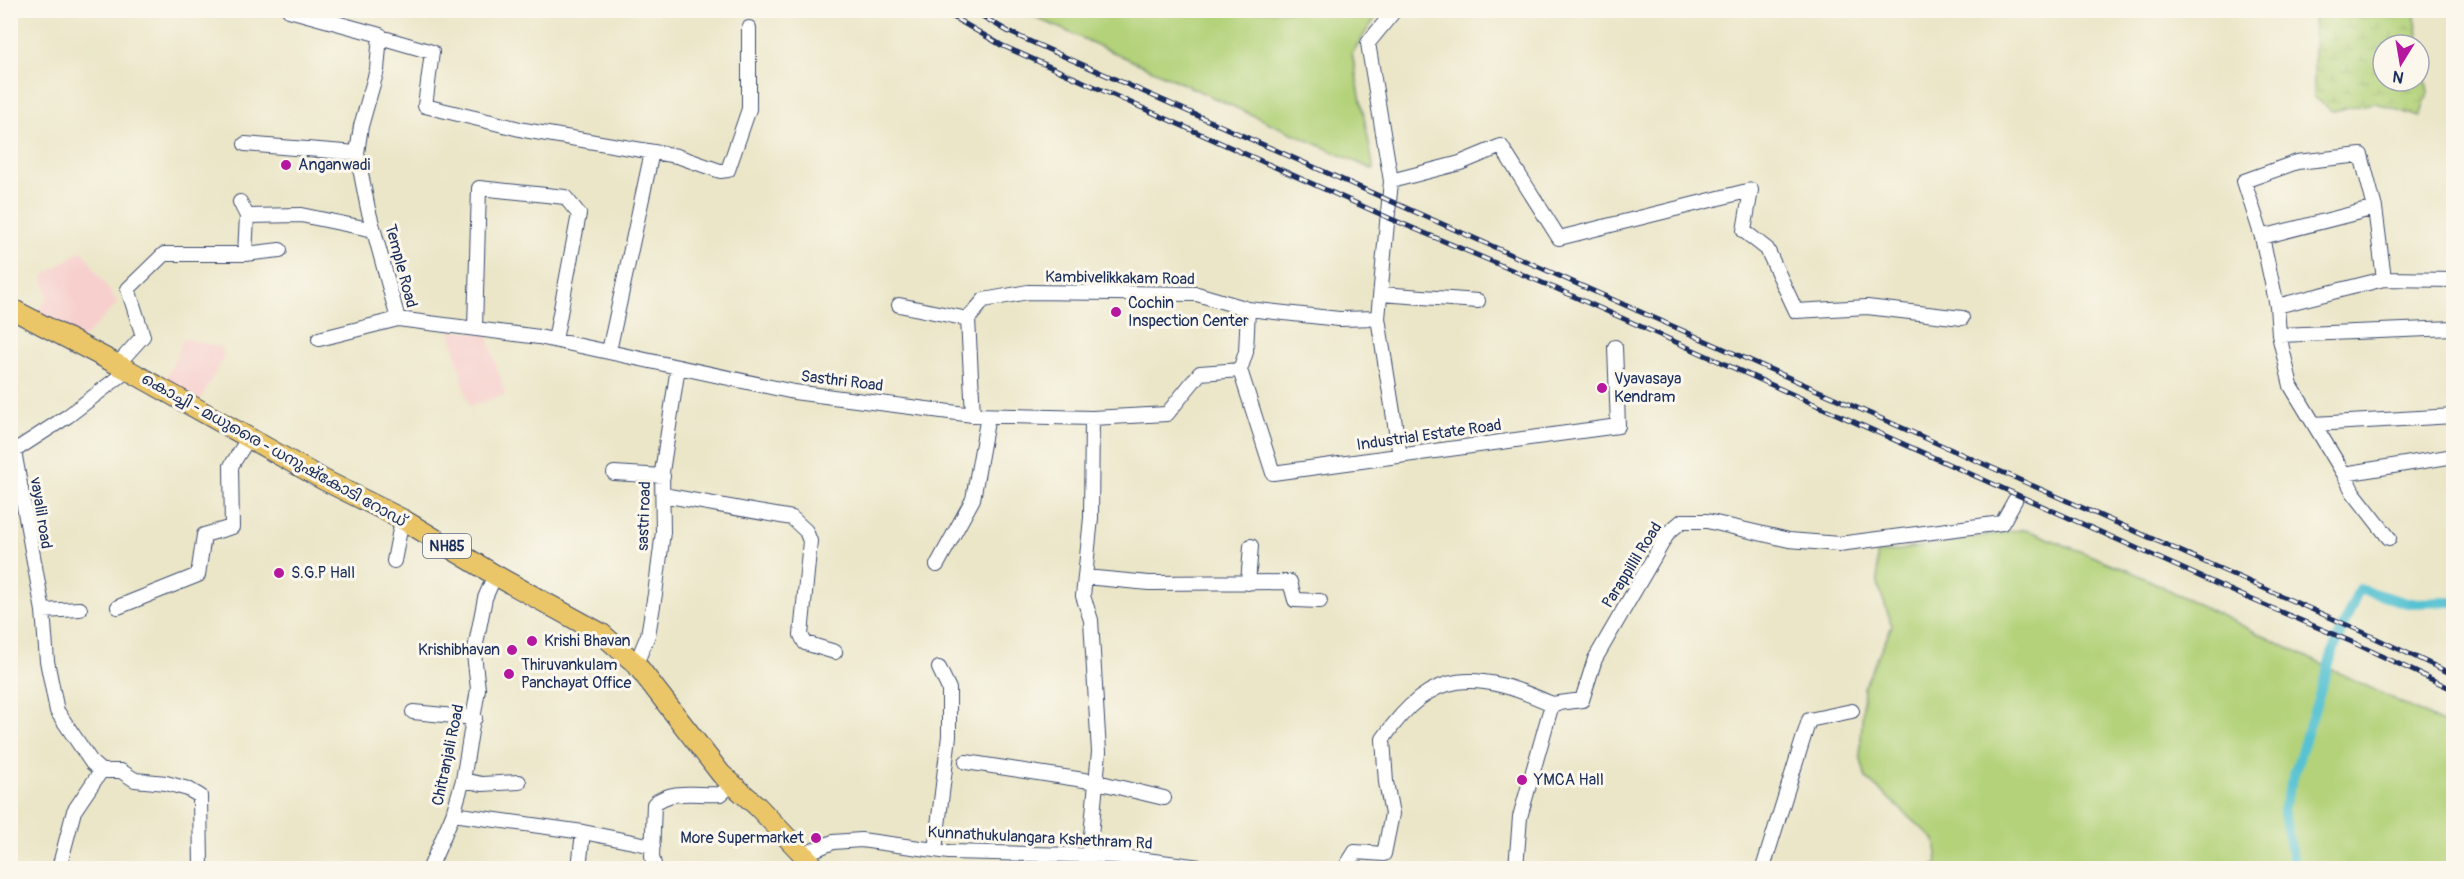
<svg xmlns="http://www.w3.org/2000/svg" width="2464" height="879" viewBox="0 0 2464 879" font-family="Pangolin,'Noto Sans Malayalam',sans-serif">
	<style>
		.built { fill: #f7d0cd }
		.grass { fill: #b3d279; stroke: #67806c; stroke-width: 1.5 }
		.wetland { fill: url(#wetland-marsh); stroke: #67806c; stroke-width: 1.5; fill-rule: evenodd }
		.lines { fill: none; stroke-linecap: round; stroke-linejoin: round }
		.canal { stroke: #57c2d2; stroke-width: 10 }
		.minor-casing { stroke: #3a4a6e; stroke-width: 16 }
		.highway-casing { stroke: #3a4a6e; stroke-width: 22 }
		.minor { stroke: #fff; stroke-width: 14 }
		.highway { stroke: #ebc669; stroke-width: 20 }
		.rail-casing { stroke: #1b2f5e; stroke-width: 5 }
		.rail { stroke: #fbf7ec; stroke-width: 3; stroke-dasharray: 9; stroke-linecap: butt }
		.poi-dot { fill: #b5179e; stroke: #fbf7ec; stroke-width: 2 }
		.labels { text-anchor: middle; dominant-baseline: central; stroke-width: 6; stroke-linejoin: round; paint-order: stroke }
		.shield { fill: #fbf7ec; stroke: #5e6b89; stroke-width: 1.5 }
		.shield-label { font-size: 15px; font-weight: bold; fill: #1b2f5e }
		.poi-label { font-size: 16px; fill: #1b2f5e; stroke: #fbf7ec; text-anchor: start }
		.street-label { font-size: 16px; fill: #1b2f5e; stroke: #fbf7ec }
	</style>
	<defs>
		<pattern id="wetland-marsh" width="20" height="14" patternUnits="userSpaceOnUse" patternTransform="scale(1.5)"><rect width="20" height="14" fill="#b3d279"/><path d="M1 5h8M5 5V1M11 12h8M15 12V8" fill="none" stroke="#99b56b"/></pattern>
	</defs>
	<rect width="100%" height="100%" fill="#fbf7ec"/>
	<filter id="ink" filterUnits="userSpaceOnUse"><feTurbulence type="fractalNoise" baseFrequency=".0167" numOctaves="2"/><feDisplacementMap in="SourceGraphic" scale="12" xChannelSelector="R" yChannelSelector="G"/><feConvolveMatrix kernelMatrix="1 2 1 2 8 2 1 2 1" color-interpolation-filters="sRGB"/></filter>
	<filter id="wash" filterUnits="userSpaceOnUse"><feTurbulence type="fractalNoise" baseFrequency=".008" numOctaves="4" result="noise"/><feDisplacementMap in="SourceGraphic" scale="24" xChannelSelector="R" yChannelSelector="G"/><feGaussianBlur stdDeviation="1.35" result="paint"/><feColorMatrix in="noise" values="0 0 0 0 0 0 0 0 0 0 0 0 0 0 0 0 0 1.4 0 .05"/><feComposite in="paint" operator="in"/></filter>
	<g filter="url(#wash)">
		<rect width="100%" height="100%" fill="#ebe6c8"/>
		<!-- built -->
		<path class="built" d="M82,250L118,303L77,345L32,321L48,296L43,276Z
			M450,330L487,334L505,395L469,406Z
			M184,338L221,347L224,356L197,406L162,389Z"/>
		<!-- grass -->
		<path class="grass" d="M1022,11H1380L1352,53L1374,170Z
			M2025,529L2134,573L2453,728V868H2211L2193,862L2183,868H1931L1938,862L1935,840L1866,778L1860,756L1864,687L1892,626L1878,584L1877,554Z"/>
		<!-- wetland -->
		<path class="wetland" d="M2314,11H2414L2428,93L2420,117L2376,103L2332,111L2314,97ZM2383,45H2419V81H2383Z"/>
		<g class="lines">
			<!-- canal -->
			<path class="canal" d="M2295,868L2283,809L2333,651L2359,589L2407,603L2454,602"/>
		</g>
	</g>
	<g filter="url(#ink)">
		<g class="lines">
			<!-- minor casing -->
			<g class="minor-casing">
				<path id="minor" d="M289,10L380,35L377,70L361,126L357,153L368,209L398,319L539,337L794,392L973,415L1092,418
					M380,37L432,52L425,106L524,130L677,156L720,171L728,170L749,109V28
					M245,144L357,153
					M1391,181L1460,163L1501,146L1559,238L1751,190L1744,231L1767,249L1796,311L1867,307L1962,318
					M247,216L301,215L374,230
					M2262,237L2244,181L2297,162L2361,155L2375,208
					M245,254L280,250
					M2384,279L2454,280
					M1381,294L1478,301
					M899,305L968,319
					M2277,306L2384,279L2375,208L2262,237L2277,306L2279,335
					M1378,318L1400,456
					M475,328L479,188L565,197L579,214L555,340
					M2454,328L2279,335L2291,386L2344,474L2454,456
					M319,339L398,319
					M609,351L652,152
					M116,366L143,336L128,289L164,254H245L247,216L240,202
					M128,370L68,416L14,451L43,611L47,661L57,711L92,763L101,771H121L135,780L166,783L188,789L200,796L201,868
					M1240,370L1273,473L1618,426L1615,347
					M973,415L968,319L984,300L1028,292L1197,294L1248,309L1339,319L1378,318L1391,181L1368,43L1395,10
					M2314,424L2454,416
					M614,473L663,476
					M2344,474L2353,492L2389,538
					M663,495L792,518L806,531L810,541L801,635L805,643L835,652
					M394,561L402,519
					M937,565L973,499L988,416
					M1085,577L1149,583L1290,582L1295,600L1320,601
					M1248,583L1251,546
					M118,607L198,575L204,535L232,527L231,466L248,439
					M43,611L80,609
					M636,664L648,635L655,594L663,532L662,472L678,367
					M413,712L475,718
					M966,762L1097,782L1164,798
					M463,780L482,784L519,782
					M453,814L583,832
					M935,850L949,736V689L939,668
					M802,855L833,842L861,840L949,852L1115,856L1208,868
					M1089,856L1099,752L1091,620L1083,596L1091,518L1092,418L1167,414L1200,373L1240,370L1246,352L1248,309
					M59,868L74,811L101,771
					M430,868L453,814L463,780L478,689L474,654L485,598L495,575
					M579,868L583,832L653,846
					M655,868L652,857L654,804C673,788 698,796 721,794L732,784
					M1345,868L1355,852L1384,854L1392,814L1386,782L1383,739C1432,666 1478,671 1552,704
					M1516,868L1520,817L1552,704L1582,700L1595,659L1668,533L1682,521H1707L1789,540L1839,544L2002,523L2015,500
					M1763,868L1809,720L1852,711"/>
			</g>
			<!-- highway casing -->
			<g class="highway-casing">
				<path id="highway" d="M10,308L128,370L324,480L402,519L495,575L602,634L636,664L721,774L757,806L816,868"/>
			</g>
			<!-- minor -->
			<use href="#minor" class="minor"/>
			<!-- highway -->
			<use href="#highway" class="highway"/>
			<!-- rail casing -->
			<g class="rail-casing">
				<path id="rail" d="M941,10L1001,45L1389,218L1557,289L2248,598L2352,642L2454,690
					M972,10L1009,32L2356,629L2454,675"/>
			</g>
			<!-- rail -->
			<use href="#rail" class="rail"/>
		</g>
	</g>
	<!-- markers -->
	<g class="poi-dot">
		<circle cx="286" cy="165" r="6"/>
		<circle cx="1116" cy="312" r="6"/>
		<circle cx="1602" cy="388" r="6"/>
		<circle cx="279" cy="573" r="6"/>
		<circle cx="532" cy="641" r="6"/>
		<circle cx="512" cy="650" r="6"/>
		<circle cx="509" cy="674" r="6"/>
		<circle cx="1522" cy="780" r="6"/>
		<circle cx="816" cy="838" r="6"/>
	</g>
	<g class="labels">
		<!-- shield labels -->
		<rect class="shield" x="423" y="534" width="48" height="24" rx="4.5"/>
		<g class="shield-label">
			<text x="447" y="546">NH85</text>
		</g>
		<!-- poi labels -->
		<g class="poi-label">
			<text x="298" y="165">Anganwadi</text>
			<text x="1128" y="303">Cochin<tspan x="1128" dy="18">Inspection Center</tspan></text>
			<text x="1614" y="379">Vyavasaya<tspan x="1614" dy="18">Kendram</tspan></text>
			<text x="291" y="573">S.G.P Hall</text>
			<text x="544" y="641">Krishi Bhavan</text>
			<text x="500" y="650" text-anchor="end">Krishibhavan</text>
			<text x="521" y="665">Thiruvankulam<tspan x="521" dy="18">Panchayat Office</tspan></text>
			<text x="1534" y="780">YMCA Hall</text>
			<text x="804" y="838" text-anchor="end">More Supermarket</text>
		</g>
		<!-- street labels -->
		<g class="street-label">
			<text transform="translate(401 266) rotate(75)">Temple Road</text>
			<text transform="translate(1120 278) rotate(1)">Kambivelikkakam Road</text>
			<text transform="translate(842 381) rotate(7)">Sasthri Road</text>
			<text transform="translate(1429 435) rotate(-8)">Industrial Estate Road</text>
			<text transform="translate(274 450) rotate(29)">കൊച്ചി - മധുരൈ - ധനുഷ്‌കോടി റോഡ്</text>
			<text transform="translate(41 513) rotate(81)">vayalil road</text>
			<text transform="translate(644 516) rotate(-88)">sastri road</text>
			<text transform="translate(1632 565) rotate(-58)">Parappillil Road</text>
			<text transform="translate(448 755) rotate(-78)">Chitranjali Road</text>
			<text transform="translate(1040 838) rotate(3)">Kunnathukulangara Kshethram Rd</text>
		</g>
	</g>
	<!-- margin -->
	<rect width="2464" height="879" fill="none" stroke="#fbf7ec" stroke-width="36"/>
	<!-- north arrow -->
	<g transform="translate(2401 63) rotate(191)"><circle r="28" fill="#fbf7ec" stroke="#a1a7b3" stroke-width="1.5"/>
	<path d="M0-4.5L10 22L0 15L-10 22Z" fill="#b5179e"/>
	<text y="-9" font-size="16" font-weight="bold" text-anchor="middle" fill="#1b2f5e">N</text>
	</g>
</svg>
